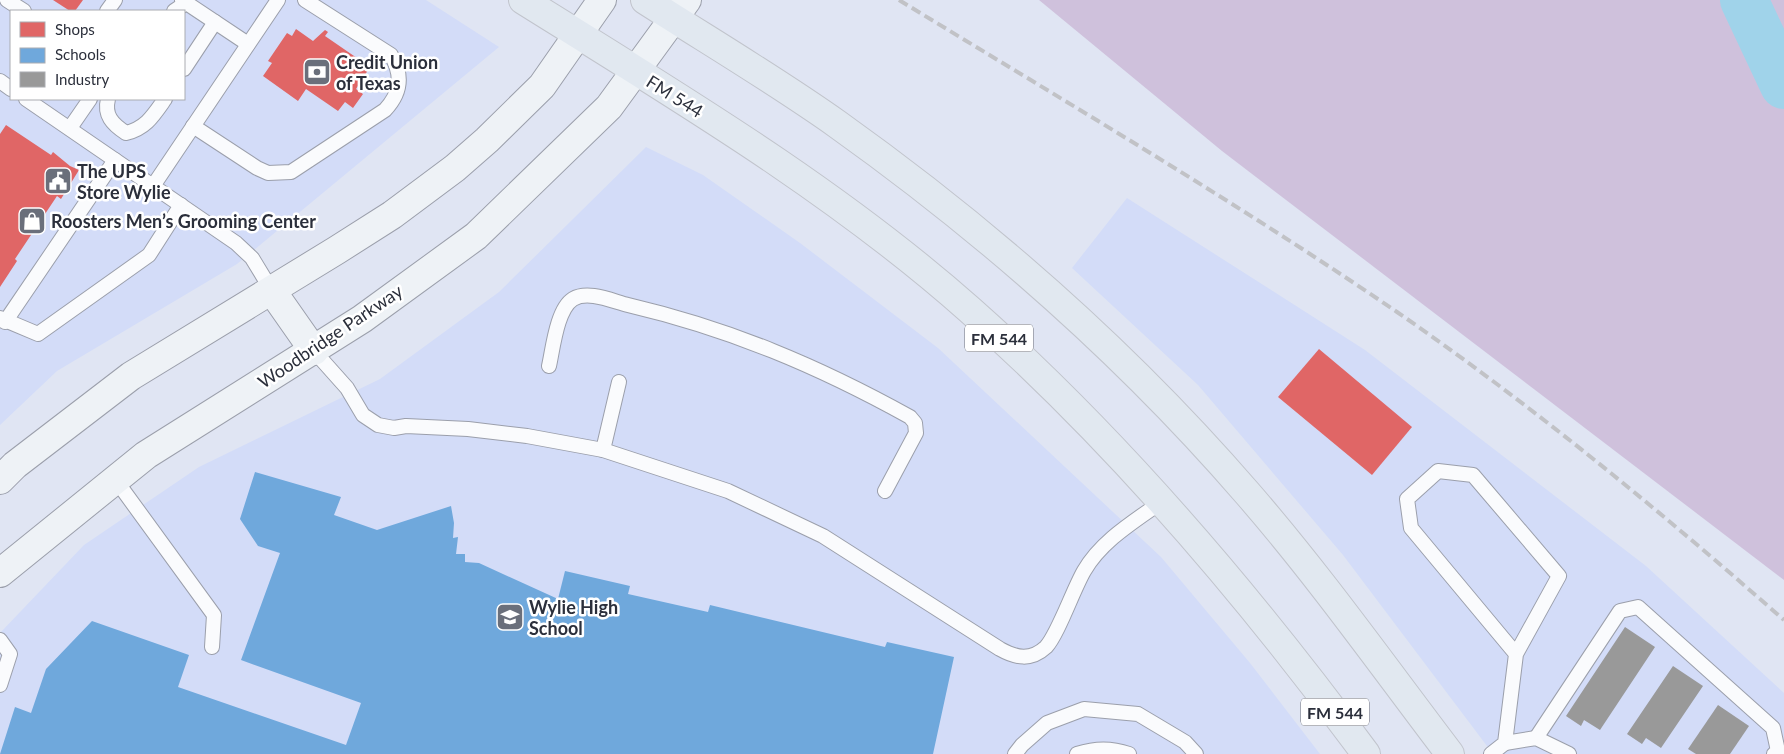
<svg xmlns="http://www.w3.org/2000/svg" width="1784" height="754" viewBox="0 0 1784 754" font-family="Lato,sans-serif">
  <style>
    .built { fill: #d3dcf8; fill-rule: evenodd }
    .green { fill: #cfc1dc }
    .shops { fill: #e06666 }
    .schools { fill: #6fa8dc }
    .industry { fill: #999 }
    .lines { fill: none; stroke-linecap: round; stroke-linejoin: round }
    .river { stroke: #a0d3ea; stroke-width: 48 }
    .lane-casing { stroke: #9b9fab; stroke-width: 16 }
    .secondary-casing { stroke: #9b9fab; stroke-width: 30 }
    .primary-casing { stroke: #c1c4cc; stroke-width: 30 }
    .lane { stroke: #fafbfd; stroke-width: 14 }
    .secondary { stroke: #eef2f6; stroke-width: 28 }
    .primary { stroke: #e1e8f0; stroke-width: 28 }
    .rail { stroke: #c1c2c6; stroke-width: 4; stroke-dasharray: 10 5; stroke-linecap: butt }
    .labels { text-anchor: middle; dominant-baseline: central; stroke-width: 5; stroke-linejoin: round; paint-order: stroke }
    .shield { fill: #fff; stroke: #6b6d76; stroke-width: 1 }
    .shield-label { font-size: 16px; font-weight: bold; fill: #2b2f3b }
    .poi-label { font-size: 18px; font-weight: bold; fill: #2b2f3b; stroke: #fff; text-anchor: start }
    .street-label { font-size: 18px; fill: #2b2f3b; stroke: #fff }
  </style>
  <rect width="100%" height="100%" fill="#e0e5f3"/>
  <g class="built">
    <path d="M0,0H426L499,47L237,264L57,371L0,425ZM11,11H184V99H11Z"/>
    <polygon points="646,147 703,175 800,243 938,348 1161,557 1250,663 1320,754 0,754 0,633 84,545 199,467 380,379 499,292"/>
    <polygon points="1127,198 1365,350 1646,566 1784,693 1784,754 1493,754 1343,555 1198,385 1072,268"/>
  </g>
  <polygon class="green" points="1039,0 1784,0 1784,580 1222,151"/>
  <g class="shops">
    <polygon points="53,0 83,0 75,11 70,11"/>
    <polygon points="296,29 313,41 325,30 328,32 325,36 370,67 356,89 363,94 353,108 345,102 338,111 306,89 298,101 263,76 272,63 268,61 287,33 292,36"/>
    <polygon points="6,125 51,155 53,152 70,166 79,170 61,199 57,196 15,259 17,261 0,287 0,134"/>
    <polygon points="1319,349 1412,427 1372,475 1278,397"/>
  </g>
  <polygon class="schools" points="255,472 341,497 334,515 377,530 451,506 454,523 453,538 458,537 456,554 465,554 465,562 479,563 558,599 565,571 630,586 628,594 708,612 710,605 885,647 887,642 954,657 933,754 0,754 15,707 31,713 46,669 92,621 189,655 178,687 346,745 361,703 241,660 280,553 258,546 240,519"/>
  <g class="industry">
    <polygon points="1625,627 1655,647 1600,730 1584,720 1581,726 1566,716"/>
    <polygon points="1673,666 1703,686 1661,748 1646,738 1642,744 1627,734"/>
    <polygon points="1718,705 1749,726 1730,754 1696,754 1688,749"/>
  </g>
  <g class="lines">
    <polyline class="river" points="1744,0 1784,85"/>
    <g class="lane-casing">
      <g id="lane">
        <polyline points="7,0 24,11"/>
        <polyline points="182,0 248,44"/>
        <polyline points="107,11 115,0"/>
        <polyline points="174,11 186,3"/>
        <polyline points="184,69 215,22"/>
        <polyline points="0,81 11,89"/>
        <polyline points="26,99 236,243 252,258 272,291"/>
        <path d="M108,99C104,115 112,124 126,133C146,128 153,116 165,99"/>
        <path d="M193,126L257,168L268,173L291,172L385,110C401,93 403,75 391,55L305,0"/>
        <polyline points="70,128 90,99"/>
        <polyline points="153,186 278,0"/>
        <polyline points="0,318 38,334 149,255 181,205"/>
        <polyline points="5,322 115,160"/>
        <path d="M314,351L347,388L363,415L378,425L394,428L406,426L468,429L527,436L603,450L728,491L823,536L1000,649C1016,658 1031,661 1046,647C1058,634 1073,590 1084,571C1102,540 1135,521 1164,500"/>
        <path d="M549,366C553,348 557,309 573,299C588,290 612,301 628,305C730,329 818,366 910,417L915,423L916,433L885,491"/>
        <polyline points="603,450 619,382"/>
        <polyline points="115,479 214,615 212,647"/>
        <polyline points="0,640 10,654 0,685"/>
        <polyline points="1536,738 1620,611 1638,607 1773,728 1778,751 1774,754"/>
        <polyline points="1505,743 1536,738 1569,754"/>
        <polyline points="1015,754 1022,745 1047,723 1084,709 1138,714 1185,742 1196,754"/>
        <path d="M1077,754C1096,748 1111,748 1129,754"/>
        <polyline points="1491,754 1505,743 1516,654 1559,576 1473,475 1438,471 1407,499 1411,528 1516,654"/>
      </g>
    </g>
    <g class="secondary-casing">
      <g id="secondary">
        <polyline points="272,291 314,351"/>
        <polyline points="0,480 15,465 131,376 337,250 392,215 455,168 487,140 542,86 602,0"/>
        <polyline points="0,573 146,455 362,319 476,236 609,107 687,0"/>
      </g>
    </g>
    <g class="primary-casing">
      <g id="primary">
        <path d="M523,0C675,95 835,190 970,310C1119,442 1248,594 1366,754"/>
        <path d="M645,0C709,41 775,80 837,124C987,231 1127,354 1248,494C1320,577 1383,666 1450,754"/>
      </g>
    </g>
    <use href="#lane" class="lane"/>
    <use href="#secondary" class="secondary"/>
    <use href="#primary" class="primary"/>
    <path class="rail" d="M899,0C1066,102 1236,202 1397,312C1533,406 1660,511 1784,620"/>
  </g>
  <defs>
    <g id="bank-square" transform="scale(1.4375)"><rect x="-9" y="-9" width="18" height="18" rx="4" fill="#6a6f7b" stroke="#fff"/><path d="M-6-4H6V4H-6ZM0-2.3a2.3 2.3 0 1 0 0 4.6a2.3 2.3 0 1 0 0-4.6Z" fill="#fff"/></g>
    <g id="civic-square" transform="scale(1.4375)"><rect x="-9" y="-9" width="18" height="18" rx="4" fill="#6a6f7b" stroke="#fff"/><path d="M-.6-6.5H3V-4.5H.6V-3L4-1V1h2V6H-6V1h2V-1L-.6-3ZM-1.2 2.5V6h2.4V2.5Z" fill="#fff"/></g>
    <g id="shop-square" transform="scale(1.4375)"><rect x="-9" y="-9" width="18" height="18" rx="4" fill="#6a6f7b" stroke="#fff"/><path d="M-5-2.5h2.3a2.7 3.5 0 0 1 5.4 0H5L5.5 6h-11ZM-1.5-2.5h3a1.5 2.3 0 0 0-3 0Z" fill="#fff"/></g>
    <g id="school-square" transform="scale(1.4375)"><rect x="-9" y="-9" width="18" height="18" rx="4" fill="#6a6f7b" stroke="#fff"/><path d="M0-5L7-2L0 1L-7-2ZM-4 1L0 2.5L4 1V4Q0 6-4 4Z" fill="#fff"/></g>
  </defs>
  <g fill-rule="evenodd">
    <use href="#bank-square" x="317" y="72"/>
    <use href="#civic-square" x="58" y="181"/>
    <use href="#shop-square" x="32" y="221"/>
    <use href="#school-square" x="510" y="617"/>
  </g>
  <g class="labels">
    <g class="shield">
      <rect x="965" y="324.5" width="68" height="27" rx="4"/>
      <rect x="1301" y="698.5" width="68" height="27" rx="4"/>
    </g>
    <g class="shield-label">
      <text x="999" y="338">FM 544</text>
      <text x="1335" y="712">FM 544</text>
    </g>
    <g class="poi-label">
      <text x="336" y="62">Credit Union<tspan x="336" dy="21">of Texas</tspan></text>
      <text x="77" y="171">The UPS<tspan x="77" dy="21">Store Wylie</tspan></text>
      <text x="51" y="221">Roosters Men’s Grooming Center</text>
      <text x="529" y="607">Wylie High<tspan x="529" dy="21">School</tspan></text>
    </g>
    <g class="street-label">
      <text transform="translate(675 96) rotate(32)">FM 544</text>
      <text transform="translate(330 336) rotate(-34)">Woodbridge Parkway</text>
    </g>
  </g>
  <rect x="10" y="10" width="175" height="90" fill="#ffffff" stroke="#aaacb1"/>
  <rect x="20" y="22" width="25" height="15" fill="#e06666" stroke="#aaacb1"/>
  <text x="55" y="35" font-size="15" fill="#2b2f3b">Shops</text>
  <rect x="20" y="48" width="25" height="15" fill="#6fa8dc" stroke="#aaacb1"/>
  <text x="55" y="60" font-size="15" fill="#2b2f3b">Schools</text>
  <rect x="20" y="72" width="25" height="15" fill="#999999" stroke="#aaacb1"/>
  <text x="55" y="85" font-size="15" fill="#2b2f3b">Industry</text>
</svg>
